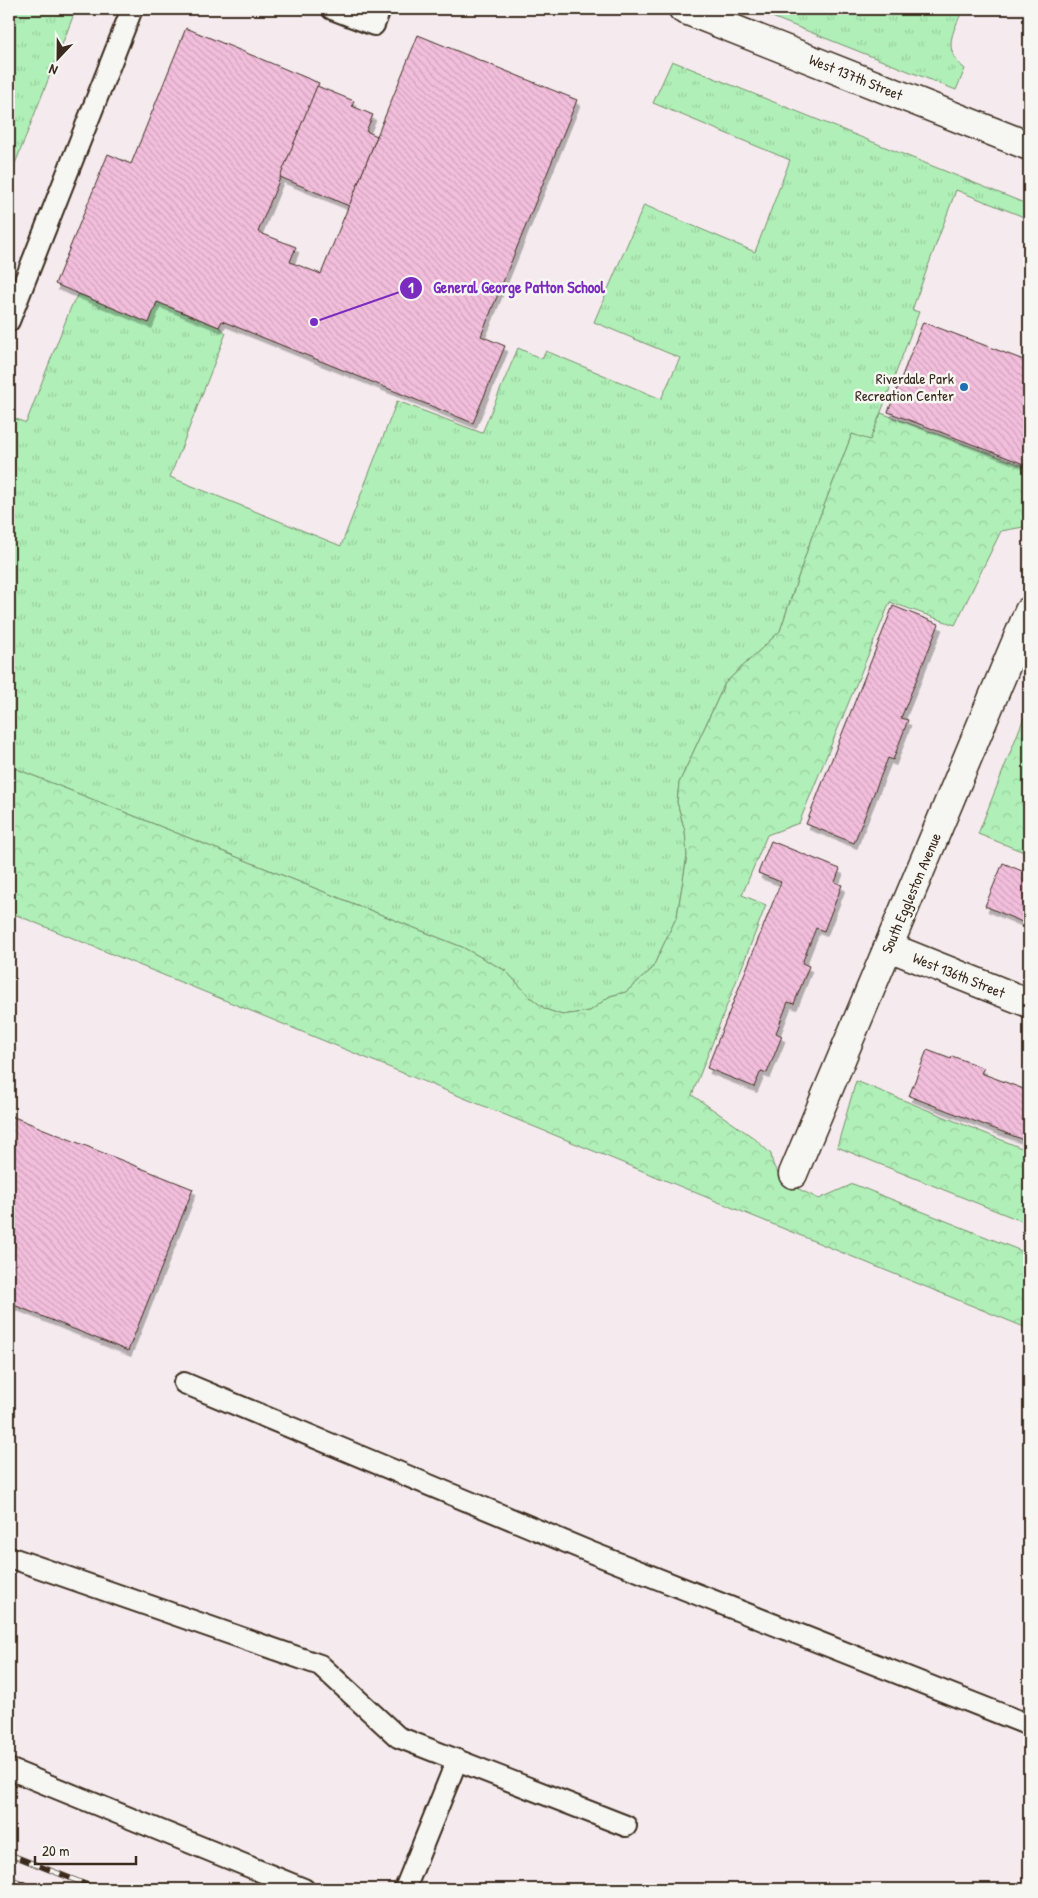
<svg xmlns="http://www.w3.org/2000/svg" width="1038" height="1898" viewBox="0 0 1038 1898" font-family="'Patrick Hand',sans-serif">
  <style>
    .grass { fill: url(#grass-tufts); stroke: #768d6b }
    .forest { fill: url(#forest-crowns); stroke: #768d6b }
    .building { fill: url(#building-back-hatch); stroke: #3b2a1e; filter: url(#shadow) }
    .lines { fill: none; stroke-linecap: round; stroke-linejoin: round }
    .lane-casing { stroke: #3b2a1e; stroke-width: 24 }
    .street-casing { stroke: #3b2a1e; stroke-width: 31 }
    .lane { stroke: #f6f6f2; stroke-width: 20 }
    .street { stroke: #f6f6f2; stroke-width: 28 }
    .rail-casing { stroke: #3b2a1e; stroke-width: 5.5 }
    .rail { stroke: #f6f6f2; stroke-width: 4; stroke-dasharray: 11; stroke-linecap: butt }
    .poi-dot { fill: #1f6fb2; stroke: #f6f6f2; stroke-width: 2 }
    .labels { text-anchor: middle; dominant-baseline: central; stroke-width: 5; stroke-linejoin: round; paint-order: stroke }
    .street-label { font-size: 15px; fill: #3b2a1e; stroke: #f6f6f2 }
    .poi-label { font-size: 15px; fill: #3b2a1e; stroke: #f6f6f2; text-anchor: end }
    .leader { fill: none; stroke: #7b2cbf; stroke-width: 2 }
    .callout-dot { fill: #7b2cbf; stroke: #f6f6f2; stroke-width: 2 }
    .mark-label { font-size: 15px; text-anchor: middle; font-weight: bold; fill: #fff }
    .callout-label { font-size: 16px; text-anchor: middle; font-weight: bold; fill: #7b2cbf; stroke: #f6f6f2; stroke-width: 5; stroke-linejoin: round; paint-order: stroke }
  </style>
  <defs>
    <pattern id="grass-tufts" width="24" height="20" patternUnits="userSpaceOnUse" patternTransform="scale(1.25)"><rect width="24" height="20" fill="#b0f0b8"/><path d="M3 7l-1-3M5 7V3M7 7l1-3M15 17l-1-3M17 17v-4M19 17l1-3" fill="none" stroke="#98ce9e"/></pattern>
    <pattern id="forest-crowns" width="20" height="18" patternUnits="userSpaceOnUse" patternTransform="scale(1.25)"><rect width="20" height="18" fill="#b0f0b8"/><path d="M2 6a3 3 0 1 1 6 0M12 15a3 3 0 1 1 6 0" fill="none" stroke="#98ce9e"/></pattern>
    <pattern id="building-back-hatch" width="6" height="6" patternUnits="userSpaceOnUse" patternTransform="scale(1.25)"><rect width="6" height="6" fill="#f2bedc"/><path d="M-1 5l2 2M0 0l6 6M5-1l2 2" fill="none" stroke="#d0a3bc"/></pattern>
    <filter id="shadow"><feDropShadow dx="3" dy="5.5" stdDeviation="0" flood-color="#0004"/></filter>
  </defs>
  <rect width="100%" height="100%" fill="#f5ebee"/>
  <filter id="ink" filterUnits="userSpaceOnUse"><feTurbulence type="fractalNoise" baseFrequency=".02" numOctaves="2"/><feDisplacementMap in="SourceGraphic" scale="10" xChannelSelector="R" yChannelSelector="G"/><feConvolveMatrix kernelMatrix="1 2 1 2 8 2 1 2 1" color-interpolation-filters="sRGB"/></filter>
  <g filter="url(#ink)">
    <g class="grass">
      <polygon points="9,9 76,9 9,179"/>
      <path d="M752,9H963C953,33 941,49 965,69L956,90Z"/>
      <polygon points="672,61 1029,205 1029,219 956,190 912,310 919,312 870,441 852,434 811,539 780,631 725,683 679,783 677,802 685,831 687,856 677,916 652,969 626,992 610,996 590,1011 562,1015 545,1009 530,997 506,971 462,947 9,766 9,416 26,423 71,307 78,294 149,322 157,302 219,327 226,333 170,477 341,546 397,401 482,433 518,348 542,359 546,351 661,399 680,358 594,322 644,205 755,252 790,160 653,103"/>
    </g>
    <g class="forest">
      <path d="M881,413L1029,468V526L1001,531L955,625L890,602L799,823L767,835L742,895L766,905L692,1095L754,1138L771,1154C773,1181 798,1188 819,1199L853,1184L1029,1254V1329L9,912V766L462,947L506,971L530,997L545,1009L562,1015L590,1011L610,996L626,992L652,969L677,916L687,856L685,831L677,802L679,783L725,683L780,631L811,539L852,434L870,440Z"/>
      <polygon points="1027,710 1029,711 1029,854 978,834"/>
      <polygon points="856,1081 1029,1151 1029,1224 837,1147"/>
    </g>
    <g class="building">
      <polygon points="186,28 319,83 258,232 296,247 290,262 321,274 418,35 577,100 481,336 505,346 473,423 222,321 219,327 157,302 149,323 55,284 108,154 131,164"/>
      <polygon points="317,86 354,101 352,106 373,115 366,131 377,136 349,206 280,177"/>
      <polygon points="923,322 1029,362 1029,466 888,412"/>
      <polygon points="893,606 939,624 901,718 908,720 893,760 888,758 854,843 806,824"/>
      <polygon points="771,841 840,869 835,882 842,885 824,931 816,928 802,963 809,966 794,1004 788,1002 776,1033 782,1036 767,1073 761,1071 754,1087 707,1068 781,882 758,873"/>
      <polygon points="1003,863 1029,874 1029,925 985,906"/>
      <polygon points="927,1050 951,1059 952,1056 984,1068 981,1073 1029,1091 1029,1142 909,1096"/>
      <polygon points="9,1115 193,1189 128,1351 9,1303"/>
    </g>
    <g class="lines">
      <g class="lane-casing">
        <g id="lane">
          <polyline points="332,9 374,25 380,9"/>
          <polyline points="9,321 132,9"/>
          <polyline points="184,1383 590,1552 1029,1725"/>
          <polyline points="9,1557 320,1665 398,1737 626,1826"/>
          <polyline points="9,1769 304,1889"/>
          <polyline points="405,1889 457,1760"/>
        </g>
      </g>
      <g class="street-casing">
        <g id="street">
          <polyline points="683,9 1029,146"/>
          <polyline points="889,947 1029,1003"/>
          <polyline points="793,1174 1029,611"/>
        </g>
      </g>
      <use href="#lane" class="lane"/>
      <use href="#street" class="street"/>
      <g class="rail-casing">
        <g id="rail">
          <polyline points="9,1854 98,1889"/>
          <polyline points="9,1878 36,1889"/>
        </g>
      </g>
      <use href="#rail" class="rail"/>
    </g>
  </g>
  <circle class="poi-dot" cx="964" cy="387" r="5"/>
  <g class="labels">
    <g class="street-label">
      <text transform="translate(856 77) rotate(22)">West 137th Street</text>
      <text transform="translate(911 893) rotate(-67)">South Eggleston Avenue</text>
      <text transform="translate(959 975) rotate(22)">West 136th Street</text>
    </g>
    <g class="poi-label">
      <text x="954" y="378">Riverdale Park<tspan x="954" dy="17">Recreation Center</tspan></text>
    </g>
  </g>
  <path class="leader" d="M314 322L411 288"/>
  <g class="callout-dot">
    <circle cx="314" cy="322" r="5"/>
    <circle cx="411" cy="288" r="12"/>
  </g>
  <g class="mark-label">
    <text x="411" y="293">1</text>
  </g>
  <g class="callout-label">
    <text x="519" y="293">General George Patton School</text>
  </g>
  <rect width="1038" height="1898" fill="none" stroke="#f6f6f2" stroke-width="30"/>
  <rect x="15" y="15" width="1008" height="1868" fill="none" stroke="#3b2a1e" stroke-width="2" filter="url(#ink)"/>
  <g transform="translate(58 58) rotate(202)" stroke="#f6f6f2" stroke-width="4" paint-order="stroke">
  <path d="M0-4L9 19L0 12L-9 19Z" fill="#3b2a1e"/>
  <text y="-8" font-size="14" font-weight="bold" text-anchor="middle" fill="#3b2a1e">N</text>
  </g>
  <path d="M35 1856v8h101v-8" fill="none" stroke="#3b2a1e" stroke-width="2.5"/>
  <text x="42" y="1856" font-size="15" fill="#3b2a1e" stroke="#f6f6f2" stroke-width="4" paint-order="stroke">20 m</text>
</svg>
